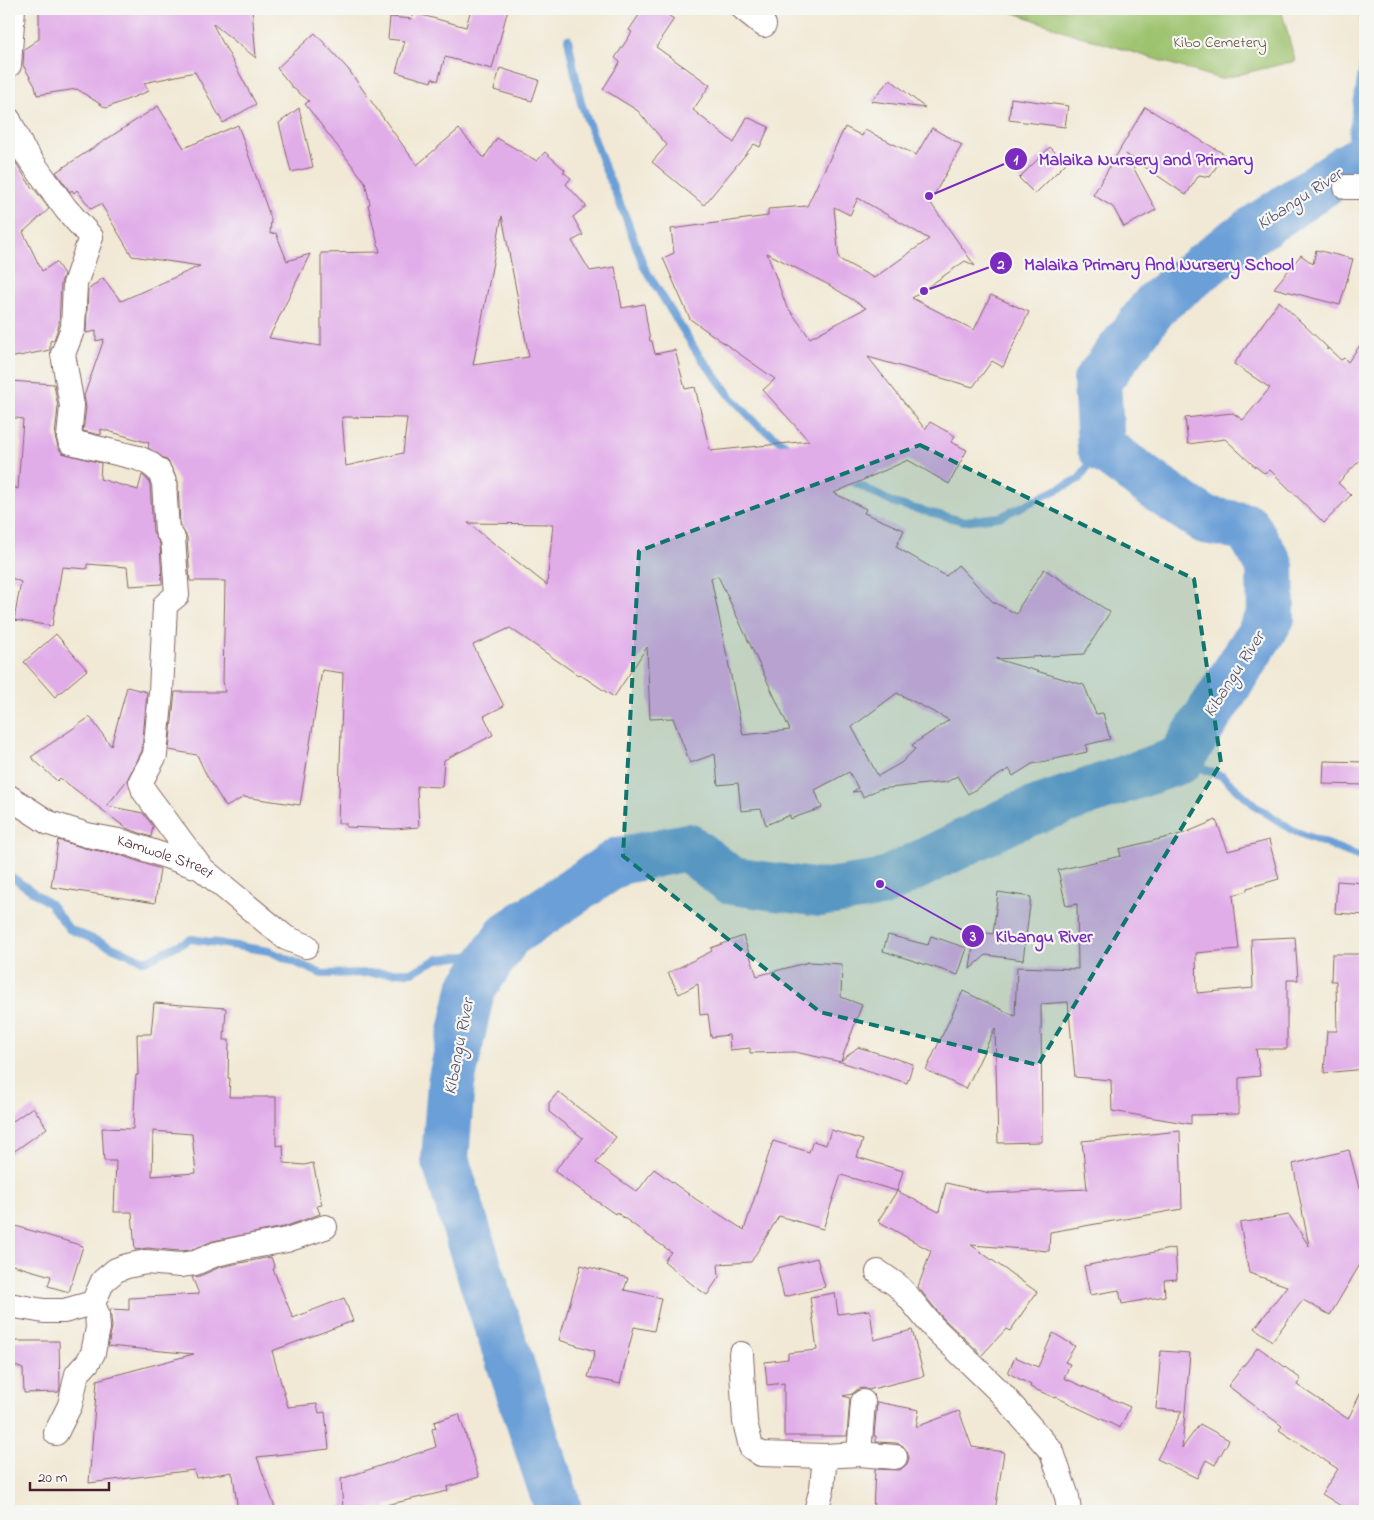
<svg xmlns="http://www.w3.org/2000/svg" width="1374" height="1520" viewBox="0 0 1374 1520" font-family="'Indie Flower',sans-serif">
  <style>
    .green { fill: #9dc36e; stroke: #74714c }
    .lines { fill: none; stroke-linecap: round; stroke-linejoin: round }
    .stream { stroke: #6a9fd7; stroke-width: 8 }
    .river { stroke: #6a9fd7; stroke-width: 48 }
    .building { fill: #e1ade9; fill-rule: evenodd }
    .street-casing { stroke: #846666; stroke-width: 26 }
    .street { stroke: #fff; stroke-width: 24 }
    .marked { fill: #0f766e; fill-opacity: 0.2; stroke: #0f766e; stroke-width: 4; stroke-dasharray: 10 6; stroke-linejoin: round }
    .labels { text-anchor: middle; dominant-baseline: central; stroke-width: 4.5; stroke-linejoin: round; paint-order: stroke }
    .park-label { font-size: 16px; fill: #63503f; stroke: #f6f6f2 }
    .street-label { font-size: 16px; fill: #4a1f2b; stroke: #f6f6f2 }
    .water-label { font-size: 18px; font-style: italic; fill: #575270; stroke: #f6f6f2 }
    .leader { fill: none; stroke: #7b2cbf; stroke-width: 2 }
    .callout-dot { fill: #7b2cbf; stroke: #f6f6f2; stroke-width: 2 }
    .mark-label { font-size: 15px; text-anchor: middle; font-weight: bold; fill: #fff }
    .callout-label { font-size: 18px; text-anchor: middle; font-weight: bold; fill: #7b2cbf; stroke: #f6f6f2; stroke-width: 4.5; stroke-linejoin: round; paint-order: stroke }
  </style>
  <rect width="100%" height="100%" fill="#f6f6f2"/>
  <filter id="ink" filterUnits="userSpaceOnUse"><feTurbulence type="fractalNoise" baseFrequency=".02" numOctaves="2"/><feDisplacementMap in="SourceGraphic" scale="10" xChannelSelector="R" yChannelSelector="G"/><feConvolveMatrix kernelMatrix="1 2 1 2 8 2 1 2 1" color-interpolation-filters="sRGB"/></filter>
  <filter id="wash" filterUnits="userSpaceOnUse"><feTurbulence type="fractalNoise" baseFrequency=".0096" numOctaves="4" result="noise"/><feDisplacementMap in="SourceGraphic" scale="20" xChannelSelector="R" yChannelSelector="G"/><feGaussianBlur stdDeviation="1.12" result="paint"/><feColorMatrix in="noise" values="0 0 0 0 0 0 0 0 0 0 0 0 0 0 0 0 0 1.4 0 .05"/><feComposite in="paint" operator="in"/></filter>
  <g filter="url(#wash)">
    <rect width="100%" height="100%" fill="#f1e9d5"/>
    <polygon class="green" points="1004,9 1281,9 1295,61 1220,79 1070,33"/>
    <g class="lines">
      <g class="stream">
        <polyline points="1363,9 1365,27"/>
        <polyline points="568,39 581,103 606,171 626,218 644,267 696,351 732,398 759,426 792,449"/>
        <polyline points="1347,167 1365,55"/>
        <polyline points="846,478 893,503 963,521 1000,517 1079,479 1101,447"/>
        <polyline points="1180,760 1222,776 1257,807 1294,831 1365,859"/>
        <polyline points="9,875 50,904 69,929 145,961 191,939 269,951 322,974 412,972 438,959 495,953"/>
      </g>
      <polyline class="river" points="558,1511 556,1501 475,1257 445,1159 451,1083 471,990 508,935 619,861 687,847 732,881 820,893 880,884 1016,817 1180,760 1271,617 1270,566 1247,527 1205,520 1158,489 1101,447 1097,381 1157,303 1227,248 1347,167 1365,157"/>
    </g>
    <g id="blocks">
      <g class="building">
        <polygon points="39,9 252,9 256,58 212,23 256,104 223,123 195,72 144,83 149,91 106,108 77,89 37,95 35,86 23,65 24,49 39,39"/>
        <polygon points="471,9 508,9 492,69 445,57 438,81 432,78 431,82 396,72 405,41 388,39 390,17 412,19 414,13 466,27"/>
        <polygon points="643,9 658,9 674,19 661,38 662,39 656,47 710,85 693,110 734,143 747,117 769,127 760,147 754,144 704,205 652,162 667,145 638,111 603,89 620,62 615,58 632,32 629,30"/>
        <path d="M315,33L348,69L417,165L459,129L484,158L497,138L537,161L545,152L565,170L563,172L571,178L566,184L586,206L573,217L583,235L572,241L590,271L615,267L622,308L644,304L650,341H652L655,354L675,350L685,389L695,387L710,451L809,441L763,390L775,379L690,319L663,258L674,253L671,229L768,216V209L807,206L845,127L862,136L865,130L916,155L932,128L962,145L930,202L975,266L965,261L912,298L974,330L991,295L1029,312L1003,367L992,361L973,387L868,357L925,429L930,422L955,436L951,442L967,450L949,484L908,460L834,493L866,509L864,513L904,530L896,547L946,576L958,565L993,602L1017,614L1020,606L1044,569L1110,612L1084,654L996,659L1084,685L1096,714L1103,713L1110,739L1086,745L1087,752L1032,764L1013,776L1009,769L968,794L957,776L947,782L879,789L863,797L860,791L852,792L858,788L849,772L815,790L822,808L790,819V815L766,825L761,809L741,811L738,783L718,785L715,754L690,763L673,718L650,719L647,647L614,697L579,674L578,675L510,628L473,645L504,706L484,716L493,735L444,760L442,787L417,786L419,827L394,829L346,827V823H338L343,673L322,670L300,805L244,797L226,807L207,776L197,755L169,750L175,692H225L223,681L225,581H190L187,537L180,526L178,481L168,461L148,448L149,443L101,429V435L83,431L86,407L84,396L104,339L96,341V331L86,333L88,290L103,278L121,301L200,266L132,256L101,204L91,209L77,190L74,193L72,190L70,192L56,172L158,106L184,148L238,125L271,219L270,234L276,233L287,261L310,254L269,338L321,346V253L380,252L368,205L370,204L365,182L305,104L309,101L293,88L277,68ZM858,198L929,239L874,278L839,259L834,207L850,215ZM502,216L529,357L473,365ZM767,253L829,285L866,308L810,338L786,305ZM342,417L407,418L403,453L346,466ZM468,523L553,524L547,585ZM718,576L790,730L743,735L711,578ZM897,693L949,720L912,745L915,749L901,763L878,776L852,727Z"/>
        <polygon points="500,68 539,80 532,101 494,90"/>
        <polygon points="890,79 925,108 871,101"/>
        <polygon points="1011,98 1068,106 1065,127 1009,120"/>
        <polygon points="1145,107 1224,154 1210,177 1199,175 1186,195 1126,154 1156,210 1124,227 1113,207 1093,195"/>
        <polygon points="299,108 313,167 291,172 279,123"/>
        <polygon points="1050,147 1066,163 1035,194 1019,178"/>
        <polygon points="9,152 32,188 33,187 49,209 23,232 42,271 56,262 64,274 61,283 59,325 54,340 50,341 50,350 9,358"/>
        <polygon points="1316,250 1353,259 1340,305 1274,288 1301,255 1313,264"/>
        <polygon points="1279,301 1327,347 1327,350 1328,348 1341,360 1344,358 1348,362 1365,338 1365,455 1338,483 1351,495 1324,523 1270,470 1264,473 1252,464 1225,439 1188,444 1185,418 1233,413 1243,420 1270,388 1234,364"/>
        <polygon points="9,381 54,384 58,407 55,436 58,447 62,453 101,463 100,479 138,490 142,475 148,480 150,485 153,532 160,544 162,584 129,586 127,567 87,564 87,569 62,567 52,626 14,620 21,582 9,577 9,485 18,489 23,419 9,417"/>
        <polygon points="56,634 87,670 55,697 24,662"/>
        <polygon points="127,687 147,692 142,751 127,780 107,806 143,813 153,826 151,837 126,828 60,778 57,781 31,757 90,717 111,746"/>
        <polygon points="1324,761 1365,762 1365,785 1323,784"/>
        <polygon points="1216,820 1228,851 1269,840 1279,879 1247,888 1247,891 1233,895 1239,949 1196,953 1197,993 1253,988 1251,939 1295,937 1298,980 1287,980 1287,1049 1256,1049 1260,1076 1239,1078 1239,1114 1191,1115 1191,1124 1112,1111 1111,1080 1075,1077 1068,1002 1041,1004 1042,1142 998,1143 995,1028 966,1089 926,1070 963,991 1015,1016 1017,967 1078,969 1077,904 1066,906 1058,870 1121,856 1119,849 1185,833"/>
        <polygon points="58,840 84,848 120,855 160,869 155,903 51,887"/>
        <polygon points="1337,881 1365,883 1365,915 1335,913"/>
        <polygon points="998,892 1031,897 1023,960 986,955 970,969 975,931 993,934"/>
        <polygon points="888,935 928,945 931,936 967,948 958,975 883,951"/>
        <polygon points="743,936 757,976 809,962 842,964 841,997 862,1005 841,1061 858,1047 913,1064 907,1083 841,1062 795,1052 750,1053 750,1048 730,1050 729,1035 711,1037 708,1014 700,1015 698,984 679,994 668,973 712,951 711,948"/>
        <polygon points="1332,954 1365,954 1365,1069 1324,1073 1327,1031 1337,1031 1336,981 1331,981"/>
        <path d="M154,1003L226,1008L224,1040H229L228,1078H230L229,1097H276V1146L283,1145L284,1163L304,1165L313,1163L322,1205L317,1206L320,1214L284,1227L213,1241L191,1250L180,1251L147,1248L135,1250L132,1212H114L116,1161H104L102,1128L133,1129L136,1075H138L137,1034H151ZM153,1131L192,1134L196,1173L152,1176Z"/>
        <polygon points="558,1092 616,1137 596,1163 637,1192 654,1169 697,1200 744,1230 773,1141 809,1152 813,1141 826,1145 831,1130 863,1140 857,1157 903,1171 897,1191 841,1175 823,1229 779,1216 751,1262 718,1264 719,1277 707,1295 693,1285 664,1261 671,1252 616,1212 615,1214 554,1171 583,1138 549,1112 549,1103"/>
        <polygon points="33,1107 47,1128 9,1155 9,1124"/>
        <polygon points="1180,1131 1182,1209 1050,1232 1049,1251 971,1245 1037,1292 1010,1331 1006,1329 982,1355 942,1317 918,1287 931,1251 878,1221 897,1191 939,1212 946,1183 989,1193 1087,1189 1082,1141"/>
        <polygon points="1349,1150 1359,1188 1365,1187 1365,1256 1330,1315 1303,1300 1272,1341 1255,1328 1287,1286 1249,1273 1240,1223 1289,1215 1309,1246 1293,1164"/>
        <polygon points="9,1224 83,1246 69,1292 48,1286 51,1276 9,1264"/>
        <polygon points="1175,1248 1177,1279 1164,1280 1165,1296 1122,1304 1119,1290 1090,1295 1084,1266"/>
        <polygon points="271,1257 275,1268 273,1269 293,1318 344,1298 353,1321 272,1351 288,1407 317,1404 319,1413 325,1412 329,1449 257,1457 276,1511 238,1511 233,1475 232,1475 232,1472 196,1478 194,1470 89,1483 97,1380 194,1354 108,1346 112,1327 110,1309 129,1310 129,1298 199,1294 192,1277 200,1276 220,1267"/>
        <polygon points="817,1258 825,1287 784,1297 777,1268"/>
        <polygon points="581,1265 628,1278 624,1290 661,1298 654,1331 634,1327 620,1384 588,1377 595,1351 559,1340"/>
        <polygon points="835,1293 838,1314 870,1310 874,1340 912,1330 924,1376 868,1390 864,1388 858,1389 852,1394 843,1396 850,1398 847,1436 784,1436 784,1383 767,1385 765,1362 788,1359 788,1353 817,1350 810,1297"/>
        <polygon points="1053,1333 1075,1346 1065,1362 1070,1364 1064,1378 1130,1407 1120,1428 1056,1397 1055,1398 1030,1387 1031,1385 1008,1373 1015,1357 1038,1367"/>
        <polygon points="9,1341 59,1341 60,1386 59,1392 24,1393 23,1369 9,1363"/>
        <polygon points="1258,1347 1301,1379 1297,1385 1348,1419 1365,1384 1365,1511 1349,1511 1322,1494 1338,1469 1279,1430 1282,1426 1228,1386"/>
        <polygon points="1161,1351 1190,1353 1182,1448 1200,1424 1229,1440 1215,1465 1206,1460 1197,1478 1157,1459 1182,1411 1156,1409"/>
        <polygon points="877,1402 919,1410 916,1427 959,1411 972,1447 1004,1452 995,1511 873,1511 875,1469 900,1470 907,1464 909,1458 907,1451 902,1445 896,1443 876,1442 876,1436 874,1436"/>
        <polygon points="459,1414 479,1477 447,1487 448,1491 386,1505 386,1511 343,1511 341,1479 436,1447 432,1429 436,1428 434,1422"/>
      </g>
    </g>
  </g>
  <g filter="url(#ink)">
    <use href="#blocks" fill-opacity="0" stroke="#846666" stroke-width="1"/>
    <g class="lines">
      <g class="street-casing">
        <g id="street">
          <polyline points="744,9 764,25"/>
          <polyline points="9,65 13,9"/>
          <polyline points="9,120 22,148 66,209 91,237 75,284 73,328 63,354 72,406 69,437 71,442 138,458 149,463 159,471 164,482 167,531 173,538 177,595 165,605 161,692 155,755 141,781 144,791 201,868"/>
          <polyline points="1346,187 1365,187"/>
          <path id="s1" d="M9,797L49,823L87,835L124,842L201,868L286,938L306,946"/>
          <polyline points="878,1272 897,1285 910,1299 932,1326 1001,1393 1052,1452 1067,1497 1069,1511"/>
          <polyline points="9,1305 44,1311 64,1311 93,1303"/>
          <polyline points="741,1354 745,1422 751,1447 761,1454 825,1456 859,1454 895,1457"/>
          <polyline points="56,1433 70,1405 77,1374 88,1362 93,1353 98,1328 97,1314 93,1303 103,1281 116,1270 127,1266 146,1262 180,1265 195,1263 216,1254 243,1248 287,1240 325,1227"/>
          <polyline points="859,1454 863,1402"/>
          <polyline points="816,1511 822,1488 825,1456"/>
        </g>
      </g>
      <use href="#street" class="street"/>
    </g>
  </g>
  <path class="marked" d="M920,445L1194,579L1221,763L1038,1065L820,1012L623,856L639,551Z"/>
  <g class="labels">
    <g class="park-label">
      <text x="1220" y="43">Kibo Cemetery</text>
    </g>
    <g class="street-label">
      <text stroke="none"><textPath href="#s1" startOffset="169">Kamwole Street</textPath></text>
    </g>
    <g class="water-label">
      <text transform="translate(1300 200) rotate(-33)">Kibangu River</text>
      <text transform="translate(1235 675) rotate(-57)">Kibangu River</text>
      <text transform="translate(460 1047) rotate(-79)">Kibangu River</text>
    </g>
  </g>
  <path class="leader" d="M929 196L1016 159M924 291L1001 263M880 884L973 936"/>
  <g class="callout-dot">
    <circle cx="929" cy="196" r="5"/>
    <circle cx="924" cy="291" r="5"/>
    <circle cx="880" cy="884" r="5"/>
    <circle cx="1016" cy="159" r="12"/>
    <circle cx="1001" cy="263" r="12"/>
    <circle cx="973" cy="936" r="12"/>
  </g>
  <g class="mark-label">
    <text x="1016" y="164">1</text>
    <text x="1001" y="269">2</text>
    <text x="973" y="941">3</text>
  </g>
  <g class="callout-label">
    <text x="1146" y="165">Malaika Nursery and Primary</text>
    <text x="1159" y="270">Malaika Primary And Nursery School</text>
    <text x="1044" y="942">Kibangu River</text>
  </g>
  <rect width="1374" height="1520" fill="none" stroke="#f6f6f2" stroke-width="30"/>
  <path d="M30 1482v8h79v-8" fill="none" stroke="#4a1f2b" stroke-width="2.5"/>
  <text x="38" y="1482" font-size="15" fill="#4a1f2b" stroke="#f6f6f2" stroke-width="4" paint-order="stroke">20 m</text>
</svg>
